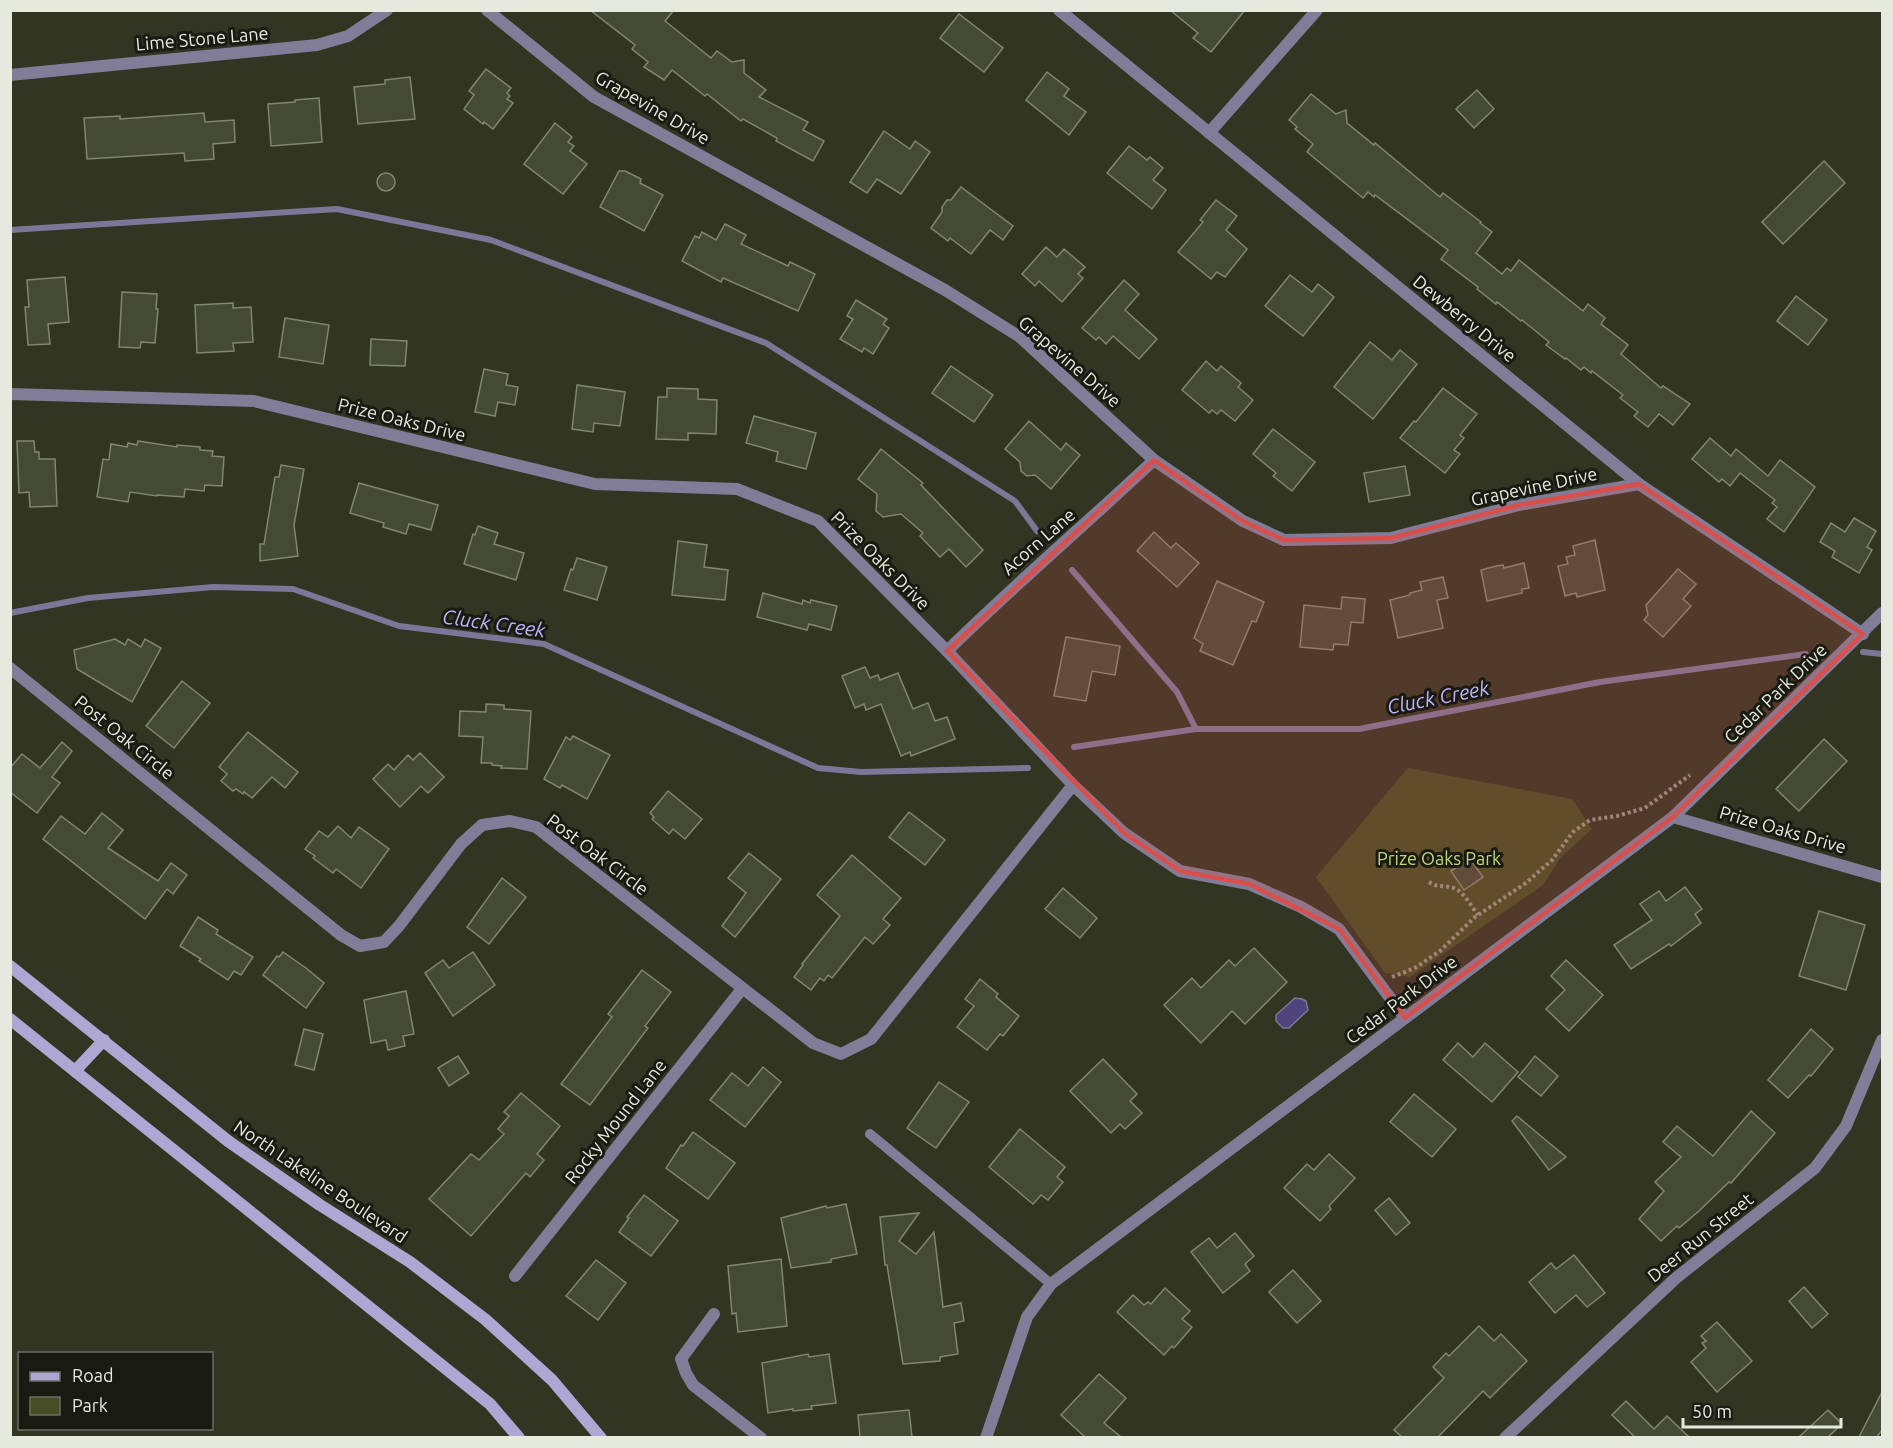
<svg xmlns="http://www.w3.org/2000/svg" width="1893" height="1448" viewBox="0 0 1893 1448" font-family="Ubuntu,sans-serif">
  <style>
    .green { fill: #454d24 }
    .water { fill: #50447c; stroke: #7d7699; stroke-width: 1.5 }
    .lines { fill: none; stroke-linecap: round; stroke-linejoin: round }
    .stream { stroke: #7d7699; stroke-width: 6 }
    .building { fill: #454a35; stroke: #818670; stroke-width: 1.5 }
    .path { stroke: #919485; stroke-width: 4; stroke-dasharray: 3 3; stroke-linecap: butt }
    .lane { stroke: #817d99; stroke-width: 10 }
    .street { stroke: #817d99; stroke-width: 12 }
    .secondary { stroke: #aea7d3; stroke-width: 12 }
    .marked { fill: #d94f4c; fill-opacity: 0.2; stroke: #d94f4c; stroke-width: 4.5; stroke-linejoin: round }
    .labels { text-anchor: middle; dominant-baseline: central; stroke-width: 6; stroke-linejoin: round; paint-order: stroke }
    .street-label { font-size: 18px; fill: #e6e9dd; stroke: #191b13 }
    .park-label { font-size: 18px; fill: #c2d677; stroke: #191b13 }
    .water-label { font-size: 20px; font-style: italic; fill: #c0b4f9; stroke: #191b13 }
  </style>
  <rect width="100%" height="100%" fill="#313522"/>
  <polygon class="green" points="1408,768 1572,799 1592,829 1560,858 1543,885 1410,977 1385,973 1316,877"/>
  <polygon class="water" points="1295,998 1302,999 1306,1001 1308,1010 1289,1028 1283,1028 1276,1021 1276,1015"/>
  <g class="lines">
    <g class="stream">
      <polyline points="10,230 337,209 491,240 766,343 1015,501 1037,531"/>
      <polyline points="1072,570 1177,692 1196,729"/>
      <polyline points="10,613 88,598 213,587 293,589 399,626 544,644 818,768 861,772 1028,768"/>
      <polyline points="1863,652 1882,654"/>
      <polyline points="1074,747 1196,729 1359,729 1600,682 1806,654"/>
    </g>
  </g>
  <g class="building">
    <polygon points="590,10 674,10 665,21 711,58 717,51 732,62 744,60 744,73 766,90 759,97 808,122 803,130 824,141 813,161 776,141 777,138 743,119 741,121 707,94 705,96 672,70 664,80 644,67 648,62 632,49 635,45"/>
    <polygon points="1170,10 1245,10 1211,52 1193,38 1198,33"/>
    <polygon points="959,14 1003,48 984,72 940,38"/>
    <polygon points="486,69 511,88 507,93 510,96 507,99 513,103 493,129 484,122 483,124 464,109 474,95 469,91"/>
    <polygon points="1047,72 1069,89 1064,96 1086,112 1069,135 1026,100"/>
    <polygon points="410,77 415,119 358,124 354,87 385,84 385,80"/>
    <polygon points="1477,90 1494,109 1474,128 1456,109"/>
    <polygon points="1311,94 1336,114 1346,110 1347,123 1374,145 1375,143 1440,197 1443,193 1481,222 1480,223 1492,232 1476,253 1502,274 1507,268 1511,271 1519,260 1583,311 1588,304 1605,318 1601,324 1628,345 1621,354 1661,388 1663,386 1690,404 1673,425 1659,414 1648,427 1634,416 1638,412 1620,398 1623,395 1592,371 1591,373 1584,367 1581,370 1566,358 1565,359 1546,345 1549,342 1522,320 1521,321 1497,302 1496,304 1477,289 1478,287 1441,259 1448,250 1375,195 1374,197 1368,192 1363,198 1307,152 1313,144 1295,129 1297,127 1289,120"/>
    <polygon points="319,98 322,142 271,146 268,104 295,102 295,100"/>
    <polygon points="204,113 205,122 234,120 235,142 213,144 214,159 185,161 184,153 87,159 84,118 120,116 120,119"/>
    <polygon points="555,123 572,137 568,142 574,146 570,151 587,164 563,194 524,164"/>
    <polygon points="884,131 910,149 915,141 930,152 901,194 877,179 867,193 850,182"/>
    <polygon points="1129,146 1147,160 1150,157 1163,168 1153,180 1166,190 1152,209 1107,173"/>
    <polygon points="1824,161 1845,183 1783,244 1762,222"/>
    <polygon points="619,171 625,171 641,179 640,183 663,195 644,231 600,207"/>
    <circle cx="386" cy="182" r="9"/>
    <polygon points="961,187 1013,226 1003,240 990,230 971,254 950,238 948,241 931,228 942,212 942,207 947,200 951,200"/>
    <polygon points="1216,200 1237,216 1226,230 1247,249 1225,277 1217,272 1211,279 1178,252 1203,222 1200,220"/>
    <polygon points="725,224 746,235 741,244 788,266 790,262 815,274 798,311 723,278 721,282 682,261 695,236 699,238 702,232 716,240"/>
    <polygon points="1046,247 1057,257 1064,249 1085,267 1078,274 1083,278 1062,302 1039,281 1035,286 1022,274"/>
    <polygon points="1290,275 1312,292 1318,284 1334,297 1303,336 1265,306"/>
    <polygon points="65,277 69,322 48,324 50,344 28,345 25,307 29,307 27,280"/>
    <polygon points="1124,280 1139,294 1125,310 1157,339 1139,359 1113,336 1106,344 1099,337 1096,340 1082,328"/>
    <polygon points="122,292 157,294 156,309 158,309 155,343 141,342 140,348 119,347"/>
    <polygon points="1796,296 1827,320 1808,345 1777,321"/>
    <polygon points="856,300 887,319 883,324 889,328 873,354 864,348 862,352 840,339 853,319 847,316"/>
    <polygon points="233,303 233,308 251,307 253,342 233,343 234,351 197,353 195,305"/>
    <polygon points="285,318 329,325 323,364 279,357"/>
    <polygon points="371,339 407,341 405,366 370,365"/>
    <polygon points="1370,342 1392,360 1400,350 1417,364 1373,419 1334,387"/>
    <polygon points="1206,361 1217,371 1221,366 1241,383 1238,387 1253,400 1235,421 1221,410 1217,414 1212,410 1209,413 1182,390"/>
    <polygon points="951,366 993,395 974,422 932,393"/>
    <polygon points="484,369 508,374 506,385 518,387 515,405 498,402 495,416 475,412"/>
    <polygon points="577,385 625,392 620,426 594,423 593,432 572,429"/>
    <polygon points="667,388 698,389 698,399 717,400 716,434 688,433 688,440 656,439 658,397 667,397"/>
    <polygon points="1443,388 1477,414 1460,435 1464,438 1454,450 1460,454 1445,473 1400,438 1414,421 1416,422"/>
    <polygon points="754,416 816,433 806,469 776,461 778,452 746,443"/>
    <polygon points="1029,421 1061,450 1066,443 1080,455 1051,489 1035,475 1027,476 1021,471 1020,462 1005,449"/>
    <polygon points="1273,429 1315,462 1292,491 1273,476 1276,473 1253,454"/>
    <polygon points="1710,438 1731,456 1736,449 1768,476 1780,460 1815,487 1784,532 1767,519 1777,507 1772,503 1775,500 1740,473 1730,486 1722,479 1719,482 1692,459"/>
    <polygon points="17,441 34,441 35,452 39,452 39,459 55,459 57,506 30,507 29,492 19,493"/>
    <polygon points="138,441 177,447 177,445 200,447 200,450 213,451 212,456 224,457 222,486 205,485 204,491 185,489 184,497 157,495 157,496 130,492 128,502 97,497 103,459 109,460 111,444 127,447 128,443 137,445"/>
    <polygon points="881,449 923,483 921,485 983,550 966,567 949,549 940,557 920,536 923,533 901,514 883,517 876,511 877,494 858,479"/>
    <polygon points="281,465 304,469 294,525 298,556 260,561 260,544 264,544 275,477 279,477"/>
    <polygon points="1405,466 1410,495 1369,502 1364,473"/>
    <polygon points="359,483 438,505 431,530 409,524 406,534 383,527 384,523 350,513"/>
    <polygon points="1854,518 1876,531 1867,547 1872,550 1859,573 1832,557 1835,551 1820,542 1831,523 1845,532"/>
    <polygon points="478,526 498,533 494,544 524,553 516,580 464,564 473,534 475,535"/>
    <polygon points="1154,532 1171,548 1176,543 1199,563 1177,587 1137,551"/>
    <polygon points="1595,540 1605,590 1577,597 1576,593 1565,596 1558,566 1568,564 1566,557 1575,555 1573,546"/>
    <polygon points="678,541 707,545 704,567 728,570 725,600 672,595"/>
    <polygon points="577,558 607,567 597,600 564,590 571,569 573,570"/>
    <polygon points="1524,563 1529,588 1522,589 1522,593 1487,601 1481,570 1496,566 1503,565 1504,568"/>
    <polygon points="1678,569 1696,584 1683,599 1691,606 1663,637 1644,620 1648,615 1646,605"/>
    <polygon points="1443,577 1448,598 1437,600 1443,628 1398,638 1390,600 1410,595 1410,593 1422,590 1420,582"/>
    <polygon points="1217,581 1264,602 1256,622 1252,621 1233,665 1200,651 1203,644 1194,638"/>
    <polygon points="763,593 802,604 803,600 810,603 811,600 837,606 831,630 809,624 807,630 757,617"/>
    <polygon points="1342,597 1365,599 1363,623 1351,622 1348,645 1334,644 1333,650 1300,647 1304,605 1341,609"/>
    <polygon points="1066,637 1120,646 1115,675 1092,671 1086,701 1054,696"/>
    <polygon points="115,639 125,645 128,639 141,647 145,639 161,648 132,702 77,669 74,650"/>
    <polygon points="865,667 870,678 878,675 880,680 898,673 913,709 928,703 935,721 947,717 955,739 911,756 910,752 901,756 881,704 866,710 864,704 855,708 842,676"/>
    <polygon points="182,681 210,703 174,748 146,726"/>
    <polygon points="486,704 504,705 504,709 531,711 527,769 501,768 502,766 492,765 492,763 481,763 483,737 459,736 460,711 486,712"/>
    <polygon points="248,732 298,772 285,788 272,777 252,798 244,792 243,794 236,789 233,791 221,781 227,774 219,767"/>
    <polygon points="573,736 610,755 587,799 562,785 560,788 544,779 566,737 570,740"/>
    <polygon points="1824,739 1847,761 1799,811 1776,789"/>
    <polygon points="62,742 72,751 52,777 60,783 37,813 10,792 10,768 22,754 40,768"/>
    <polygon points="420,753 444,777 428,793 421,786 400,807 373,779 388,764 394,770 408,755 413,760"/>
    <polygon points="668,791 702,819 685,839 673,829 669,834 652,819 654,817 650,813"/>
    <polygon points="909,812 945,840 925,865 889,837"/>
    <polygon points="102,813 123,830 108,848 158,881 171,863 187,875 173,894 167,889 145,919 43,839 61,816 85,834"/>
    <polygon points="338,826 351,838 359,827 389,849 361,888 336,869 333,873 313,858 315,856 305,849 319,831 328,837"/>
    <polygon points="749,853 781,879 735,937 722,926 746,893 728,878"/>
    <polygon points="852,855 901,898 883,919 890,925 873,944 865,937 832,978 828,975 824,981 820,978 811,990 794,977 803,965 802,964 840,916 817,895"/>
    <polygon points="1470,859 1483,877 1464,890 1451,871"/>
    <polygon points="502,878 526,897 489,944 467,927"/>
    <polygon points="1685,887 1702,909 1695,914 1701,923 1671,946 1669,944 1631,969 1614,945 1652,920 1640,904 1659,891 1666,901"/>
    <polygon points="1063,888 1097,918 1080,938 1045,909"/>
    <polygon points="1819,911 1865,925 1846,990 1799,976"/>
    <polygon points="198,917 218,930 216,934 253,957 241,975 234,971 228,980 199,961 201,959 180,946"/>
    <polygon points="1254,948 1287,982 1245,1024 1232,1011 1201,1043 1164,1005 1192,978 1201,988 1229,960 1235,966"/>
    <polygon points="283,952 306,968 324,983 306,1008 263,975 277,956 279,957"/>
    <polygon points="473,952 495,985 453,1016 425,973 443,960 449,968"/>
    <polygon points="1566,960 1603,995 1569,1031 1546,1009 1565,990 1551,976"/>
    <polygon points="642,970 671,992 645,1026 648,1028 590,1105 561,1084 612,1017 608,1014"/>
    <polygon points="980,979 998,994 996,997 1019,1016 1003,1036 1000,1034 987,1050 957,1027 974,1006 965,999"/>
    <polygon points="406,991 414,1034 403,1036 405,1046 388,1050 386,1040 371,1043 364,1000"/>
    <polygon points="304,1029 323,1034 314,1070 295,1065"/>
    <polygon points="1811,1029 1833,1049 1811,1076 1809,1075 1788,1098 1768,1080"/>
    <polygon points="1458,1043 1473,1057 1485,1043 1518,1072 1492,1102 1443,1060"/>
    <polygon points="458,1056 469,1073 449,1086 438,1068"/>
    <polygon points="1535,1056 1558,1076 1541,1096 1518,1077"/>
    <polygon points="1103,1059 1137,1094 1130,1101 1142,1113 1125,1129 1120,1124 1111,1133 1070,1091"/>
    <polygon points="763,1067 781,1082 745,1127 710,1100 732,1073 748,1086"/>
    <polygon points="939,1082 969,1102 936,1148 907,1128"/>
    <polygon points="521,1093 560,1126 537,1154 544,1160 530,1177 526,1173 471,1236 429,1199 471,1154 479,1160 504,1134 498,1129 509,1116 504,1112"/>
    <polygon points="1414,1094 1456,1129 1432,1157 1390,1122"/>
    <polygon points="1751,1111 1775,1133 1731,1183 1729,1182 1699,1211 1679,1228 1677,1226 1661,1241 1639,1219 1664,1191 1655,1182 1681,1157 1663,1142 1677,1126 1713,1156"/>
    <polygon points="1517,1116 1566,1157 1549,1170 1512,1121"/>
    <polygon points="1020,1129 1065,1167 1057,1177 1063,1182 1048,1200 1041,1195 1033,1204 989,1167"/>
    <polygon points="693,1132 735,1163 708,1199 666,1168 681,1145 683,1146"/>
    <polygon points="1329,1154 1355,1178 1329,1206 1331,1209 1320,1221 1284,1188 1307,1164 1314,1170"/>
    <polygon points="644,1195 678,1221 651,1256 619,1232 629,1218 627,1217"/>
    <polygon points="1389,1198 1410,1223 1396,1235 1375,1210"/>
    <polygon points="846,1204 857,1254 831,1259 831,1262 791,1268 781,1218 826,1206 827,1208"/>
    <polygon points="919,1213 899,1241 916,1254 934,1232 943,1307 961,1303 964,1321 954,1323 958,1354 940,1357 940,1361 903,1364 887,1265 885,1265 880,1217"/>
    <polygon points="1235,1233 1254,1256 1245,1264 1250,1271 1223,1293 1191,1252 1209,1238 1217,1248"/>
    <polygon points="1574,1255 1605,1293 1587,1307 1576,1295 1555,1313 1529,1282 1551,1263 1556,1269"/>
    <polygon points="781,1259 787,1326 738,1332 736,1313 732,1314 728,1266"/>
    <polygon points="596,1260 626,1283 598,1320 566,1296"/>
    <polygon points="1293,1270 1321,1301 1297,1323 1269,1292"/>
    <polygon points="1804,1287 1828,1314 1812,1328 1789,1301"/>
    <polygon points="1165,1288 1190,1311 1182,1319 1192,1327 1174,1348 1172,1346 1164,1355 1117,1312 1133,1295 1144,1305 1148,1302 1151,1304"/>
    <polygon points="1717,1322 1752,1361 1717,1392 1691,1362 1706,1348 1702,1343 1706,1341 1701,1336"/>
    <polygon points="1479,1326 1494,1341 1501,1334 1527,1361 1490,1398 1483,1391 1438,1437 1402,1437 1394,1430 1444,1378 1433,1367 1446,1353 1449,1356"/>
    <polygon points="808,1354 809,1357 829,1354 836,1403 811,1406 812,1409 793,1411 793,1409 768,1413 762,1363"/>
    <polygon points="1099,1374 1126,1398 1104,1423 1121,1437 1085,1437 1061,1415"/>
    <polygon points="1882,1392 1882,1430 1877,1437 1859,1437"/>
    <polygon points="1626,1401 1654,1429 1667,1416 1689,1437 1635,1437 1612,1415"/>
    <polygon points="909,1410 912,1437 860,1437 858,1415"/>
    <polygon points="1828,1410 1842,1424 1828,1437 1799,1437"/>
  </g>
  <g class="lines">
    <g class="path">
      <path d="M1429,882C1439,889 1446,884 1456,889C1464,893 1472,907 1478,915"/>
      <polyline points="1392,977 1415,968 1440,951 1475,917 1526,883 1552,860 1573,832 1590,820 1617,816 1645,808 1690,775"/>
    </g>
    <polyline class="lane" points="870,1134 1051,1284"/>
    <g class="street">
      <polyline points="487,10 594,97 945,290 1020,337 1154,460 1243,521 1284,540 1391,538 1519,505 1639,484"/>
      <polyline points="1059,10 1639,484 1863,634"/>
      <polyline points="10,75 317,45 348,36 387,10"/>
      <polyline points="1209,133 1317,10"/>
      <polyline points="10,394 254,401 595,484 737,489 818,521 947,651 1073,785 1124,833 1180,871 1249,884 1301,907 1339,929 1405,1018"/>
      <path d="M947,651C1014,585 1086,524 1154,460"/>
      <polyline points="10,668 341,935 360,946 384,942 399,926 461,844 482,825 510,821 536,827 813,1043 841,1054 871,1039 1073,785"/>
      <polyline points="1673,817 1882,877"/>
      <polyline points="515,1276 742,989"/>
      <polyline points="714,1314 681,1359 686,1373 693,1385 761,1438"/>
      <polyline points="986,1438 1027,1317 1051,1284 1673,817 1882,613"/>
      <polyline points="1505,1438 1676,1278 1815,1168 1846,1126 1882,1040"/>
    </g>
    <g class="secondary">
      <polyline points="10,966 228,1141 320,1205 410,1262 486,1320 552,1380 601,1438"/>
      <polyline points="10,1019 490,1404 519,1438"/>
      <polyline points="75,1071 104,1040"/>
    </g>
  </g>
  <path class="marked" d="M1154,460L1243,521L1284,540L1391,538L1519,505L1639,484L1863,634L1673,817L1405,1018L1339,929L1249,884L1180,871L1124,833L947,651Z"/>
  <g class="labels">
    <g class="street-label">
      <text transform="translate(202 38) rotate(-5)">Lime Stone Lane</text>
      <text transform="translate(653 107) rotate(30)">Grapevine Drive</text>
      <text transform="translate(1465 318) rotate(39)">Dewberry Drive</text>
      <text transform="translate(1070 361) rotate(41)">Grapevine Drive</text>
      <text transform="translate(402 419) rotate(14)">Prize Oaks Drive</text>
      <text transform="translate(1534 486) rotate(-12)">Grapevine Drive</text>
      <text transform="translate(1038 541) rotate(-41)">Acorn Lane</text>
      <text transform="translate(881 560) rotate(45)">Prize Oaks Drive</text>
      <text transform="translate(1775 693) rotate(-44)">Cedar Park Drive</text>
      <text transform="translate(125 737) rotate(39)">Post Oak Circle</text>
      <text transform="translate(1783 829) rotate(16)">Prize Oaks Drive</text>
      <text transform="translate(598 854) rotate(37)">Post Oak Circle</text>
      <text transform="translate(1401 999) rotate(-37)">Cedar Park Drive</text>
      <text transform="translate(615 1121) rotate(-52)">Rocky Mound Lane</text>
      <text transform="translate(321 1181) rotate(34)">North Lakeline Boulevard</text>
      <text transform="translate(1700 1237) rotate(-39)">Deer Run Street</text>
    </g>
    <g class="park-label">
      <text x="1439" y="858">Prize Oaks Park</text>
    </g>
    <g class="water-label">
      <text transform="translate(494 623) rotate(8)">Cluck Creek</text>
      <text transform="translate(1438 697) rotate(-11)">Cluck Creek</text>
    </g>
  </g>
  <rect width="1893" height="1448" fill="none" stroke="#e6e9dd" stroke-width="24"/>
  <rect x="18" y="1352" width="195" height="78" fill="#191b13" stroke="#6b6d64" stroke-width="1.5"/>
  <rect x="30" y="1372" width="30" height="9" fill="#aea7d3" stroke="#6b6d64" stroke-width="1.5"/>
  <text x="72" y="1382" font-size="18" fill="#e6e9dd">Road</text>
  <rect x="30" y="1397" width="30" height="18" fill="#454d24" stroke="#6b6d64" stroke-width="1.5"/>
  <text x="72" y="1412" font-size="18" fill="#e6e9dd">Park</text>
  <path d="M1683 1418v9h158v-9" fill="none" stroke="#e6e9dd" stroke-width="3"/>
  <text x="1692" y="1418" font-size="18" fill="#e6e9dd" stroke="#191b13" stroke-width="4.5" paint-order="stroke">50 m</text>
</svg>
